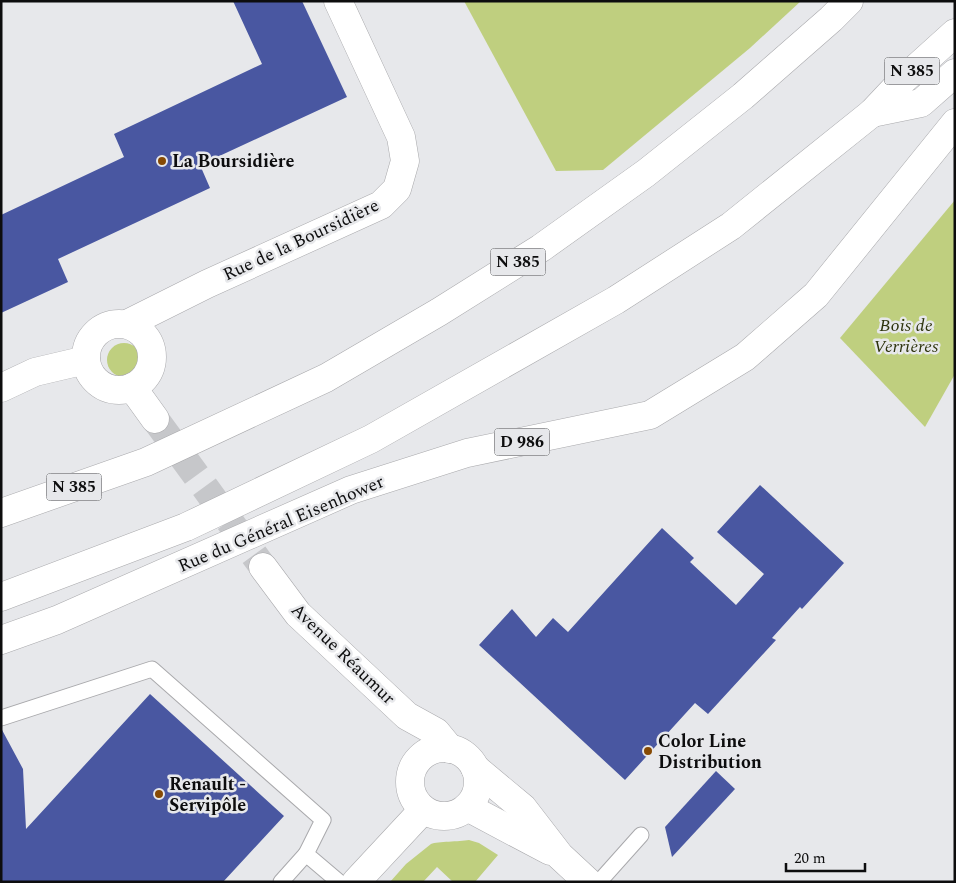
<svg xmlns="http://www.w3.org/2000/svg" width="956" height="883" viewBox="0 0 956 883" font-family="Spectral,serif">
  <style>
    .green { fill: #bfcf7f }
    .building { fill: #4957a1 }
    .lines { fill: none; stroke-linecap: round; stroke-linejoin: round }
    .street-tunnel { stroke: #c6c7ca; stroke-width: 28; stroke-dasharray: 28 14; stroke-linecap: butt }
    .lane-casing { stroke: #a9a9ac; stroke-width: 17 }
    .street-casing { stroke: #a9a9ac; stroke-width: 29 }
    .secondary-casing { stroke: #a9a9ac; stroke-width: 29 }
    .primary-casing { stroke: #a9a9ac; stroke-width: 29 }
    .highway-casing { stroke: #a9a9ac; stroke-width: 29 }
    .lane { stroke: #fff; stroke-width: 15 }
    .street { stroke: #fff; stroke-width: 28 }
    .secondary { stroke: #fff; stroke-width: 28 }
    .primary { stroke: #fff; stroke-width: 28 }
    .highway { stroke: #fff; stroke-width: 28 }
    .poi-dot { fill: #864a04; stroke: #e7e8eb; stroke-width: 2 }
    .labels { text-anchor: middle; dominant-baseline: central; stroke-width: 5; stroke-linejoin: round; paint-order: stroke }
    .shield { fill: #e7e8eb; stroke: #4e4f50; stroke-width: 1 }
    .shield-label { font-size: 16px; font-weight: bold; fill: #0d0d0e }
    .poi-label { font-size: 18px; font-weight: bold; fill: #0d0d0e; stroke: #e7e8eb; text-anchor: start }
    .street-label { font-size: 18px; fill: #0d0d0e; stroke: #e7e8eb }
    .park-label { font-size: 18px; font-style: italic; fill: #2d330c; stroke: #e7e8eb }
  </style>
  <rect width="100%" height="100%" fill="#e7e8eb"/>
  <g class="green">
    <polygon points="464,1 801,1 750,48 603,170 556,171"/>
    <polygon points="955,200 955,374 925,427 840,338"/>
    <circle cx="124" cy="360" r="17"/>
    <path d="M469,840L479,843L498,855L475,882H453L437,867L423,882H390L406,864L431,844C438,841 459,842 469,840Z"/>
  </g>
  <g class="building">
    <polygon points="233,1 302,1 347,97 200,165 210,188 58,259 68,282 1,313 1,215 124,157 114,134 262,64"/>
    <polygon points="760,485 844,563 802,609 800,607 772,638 776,640 708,714 695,703 625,780 479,645 512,609 536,637 553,618 568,632 662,528 694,558 690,562 736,605 764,574 717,532"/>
    <polygon points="150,694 284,816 223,882 1,882 1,728 23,769 26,829"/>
    <polygon points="716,771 735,789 672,857 665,827"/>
  </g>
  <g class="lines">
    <polyline class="street-tunnel" points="155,419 263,567"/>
    <g class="lane-casing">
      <g id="lane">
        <polyline points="1,718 152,669 323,820 306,854 339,882"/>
        <polyline points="281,882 306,854"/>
        <polyline points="599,882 641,835"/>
      </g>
    </g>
    <g class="street-casing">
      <g id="street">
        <polyline points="127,324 207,284 381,205 397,189 405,161 401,137 338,1"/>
        <circle cx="119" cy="357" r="33"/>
        <polyline points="132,387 155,419"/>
        <polyline points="1,388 35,372 86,360"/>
        <polyline points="263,567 298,614 407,716 436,732 450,749"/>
        <circle cx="444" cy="782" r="34"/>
        <polyline points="475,768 523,808 560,856 588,882"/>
        <polyline points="467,807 550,851"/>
      </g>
    </g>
    <g class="secondary-casing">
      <polyline id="secondary" points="356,882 423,810"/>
    </g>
    <g class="primary-casing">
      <polyline id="primary" points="1,640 57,620 351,490 467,453 650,415 745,357 816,295 955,123"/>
    </g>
    <g class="highway-casing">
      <g id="highway">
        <polyline points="872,113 921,103 955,73"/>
        <polyline points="1,513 146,462 326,378 439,312 541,248 646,173 743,96 831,19 849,1"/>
        <polyline points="1,597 186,527 371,439 616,300 731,226 872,113 904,79 955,33"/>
      </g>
    </g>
    <use href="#lane" class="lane"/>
    <use href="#street" class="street"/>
    <use href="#secondary" class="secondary"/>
    <use href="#primary" class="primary"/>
    <use href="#highway" class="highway"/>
  </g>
  <g class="poi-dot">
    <circle cx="162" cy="161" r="5"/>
    <circle cx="648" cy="751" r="5"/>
    <circle cx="159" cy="794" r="5"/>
  </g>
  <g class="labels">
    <g class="shield">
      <rect x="884.5" y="57.5" width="55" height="27" rx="4"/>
      <rect x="490.5" y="248.5" width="55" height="27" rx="4"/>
      <rect x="494.5" y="428.5" width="55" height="27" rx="4"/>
      <rect x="46.5" y="473.5" width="55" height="27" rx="4"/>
    </g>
    <g class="shield-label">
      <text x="912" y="71">N 385</text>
      <text x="518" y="262">N 385</text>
      <text x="522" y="442">D 986</text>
      <text x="74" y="487">N 385</text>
    </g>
    <g class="poi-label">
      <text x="172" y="161">La Boursidière</text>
      <text x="658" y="741">Color Line<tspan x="658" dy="21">Distribution</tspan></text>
      <text x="169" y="784">Renault -<tspan x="169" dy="21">Servipôle</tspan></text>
    </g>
    <g class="street-label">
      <text transform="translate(301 240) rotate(-25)">Rue de la Boursidière</text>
      <text transform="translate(281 524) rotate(-23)">Rue du Général Eisenhower</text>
      <text transform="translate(343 654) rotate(44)">Avenue Réaumur</text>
    </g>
    <g class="park-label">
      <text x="906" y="325">Bois de<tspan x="906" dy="21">Verrières</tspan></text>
    </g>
  </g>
  <rect width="956" height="883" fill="none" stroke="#0d0d0e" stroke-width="5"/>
  <path d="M786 863v8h79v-8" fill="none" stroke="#0d0d0e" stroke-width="2.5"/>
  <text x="794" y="863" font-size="15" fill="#0d0d0e" stroke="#e7e8eb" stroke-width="4" paint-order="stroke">20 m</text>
</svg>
